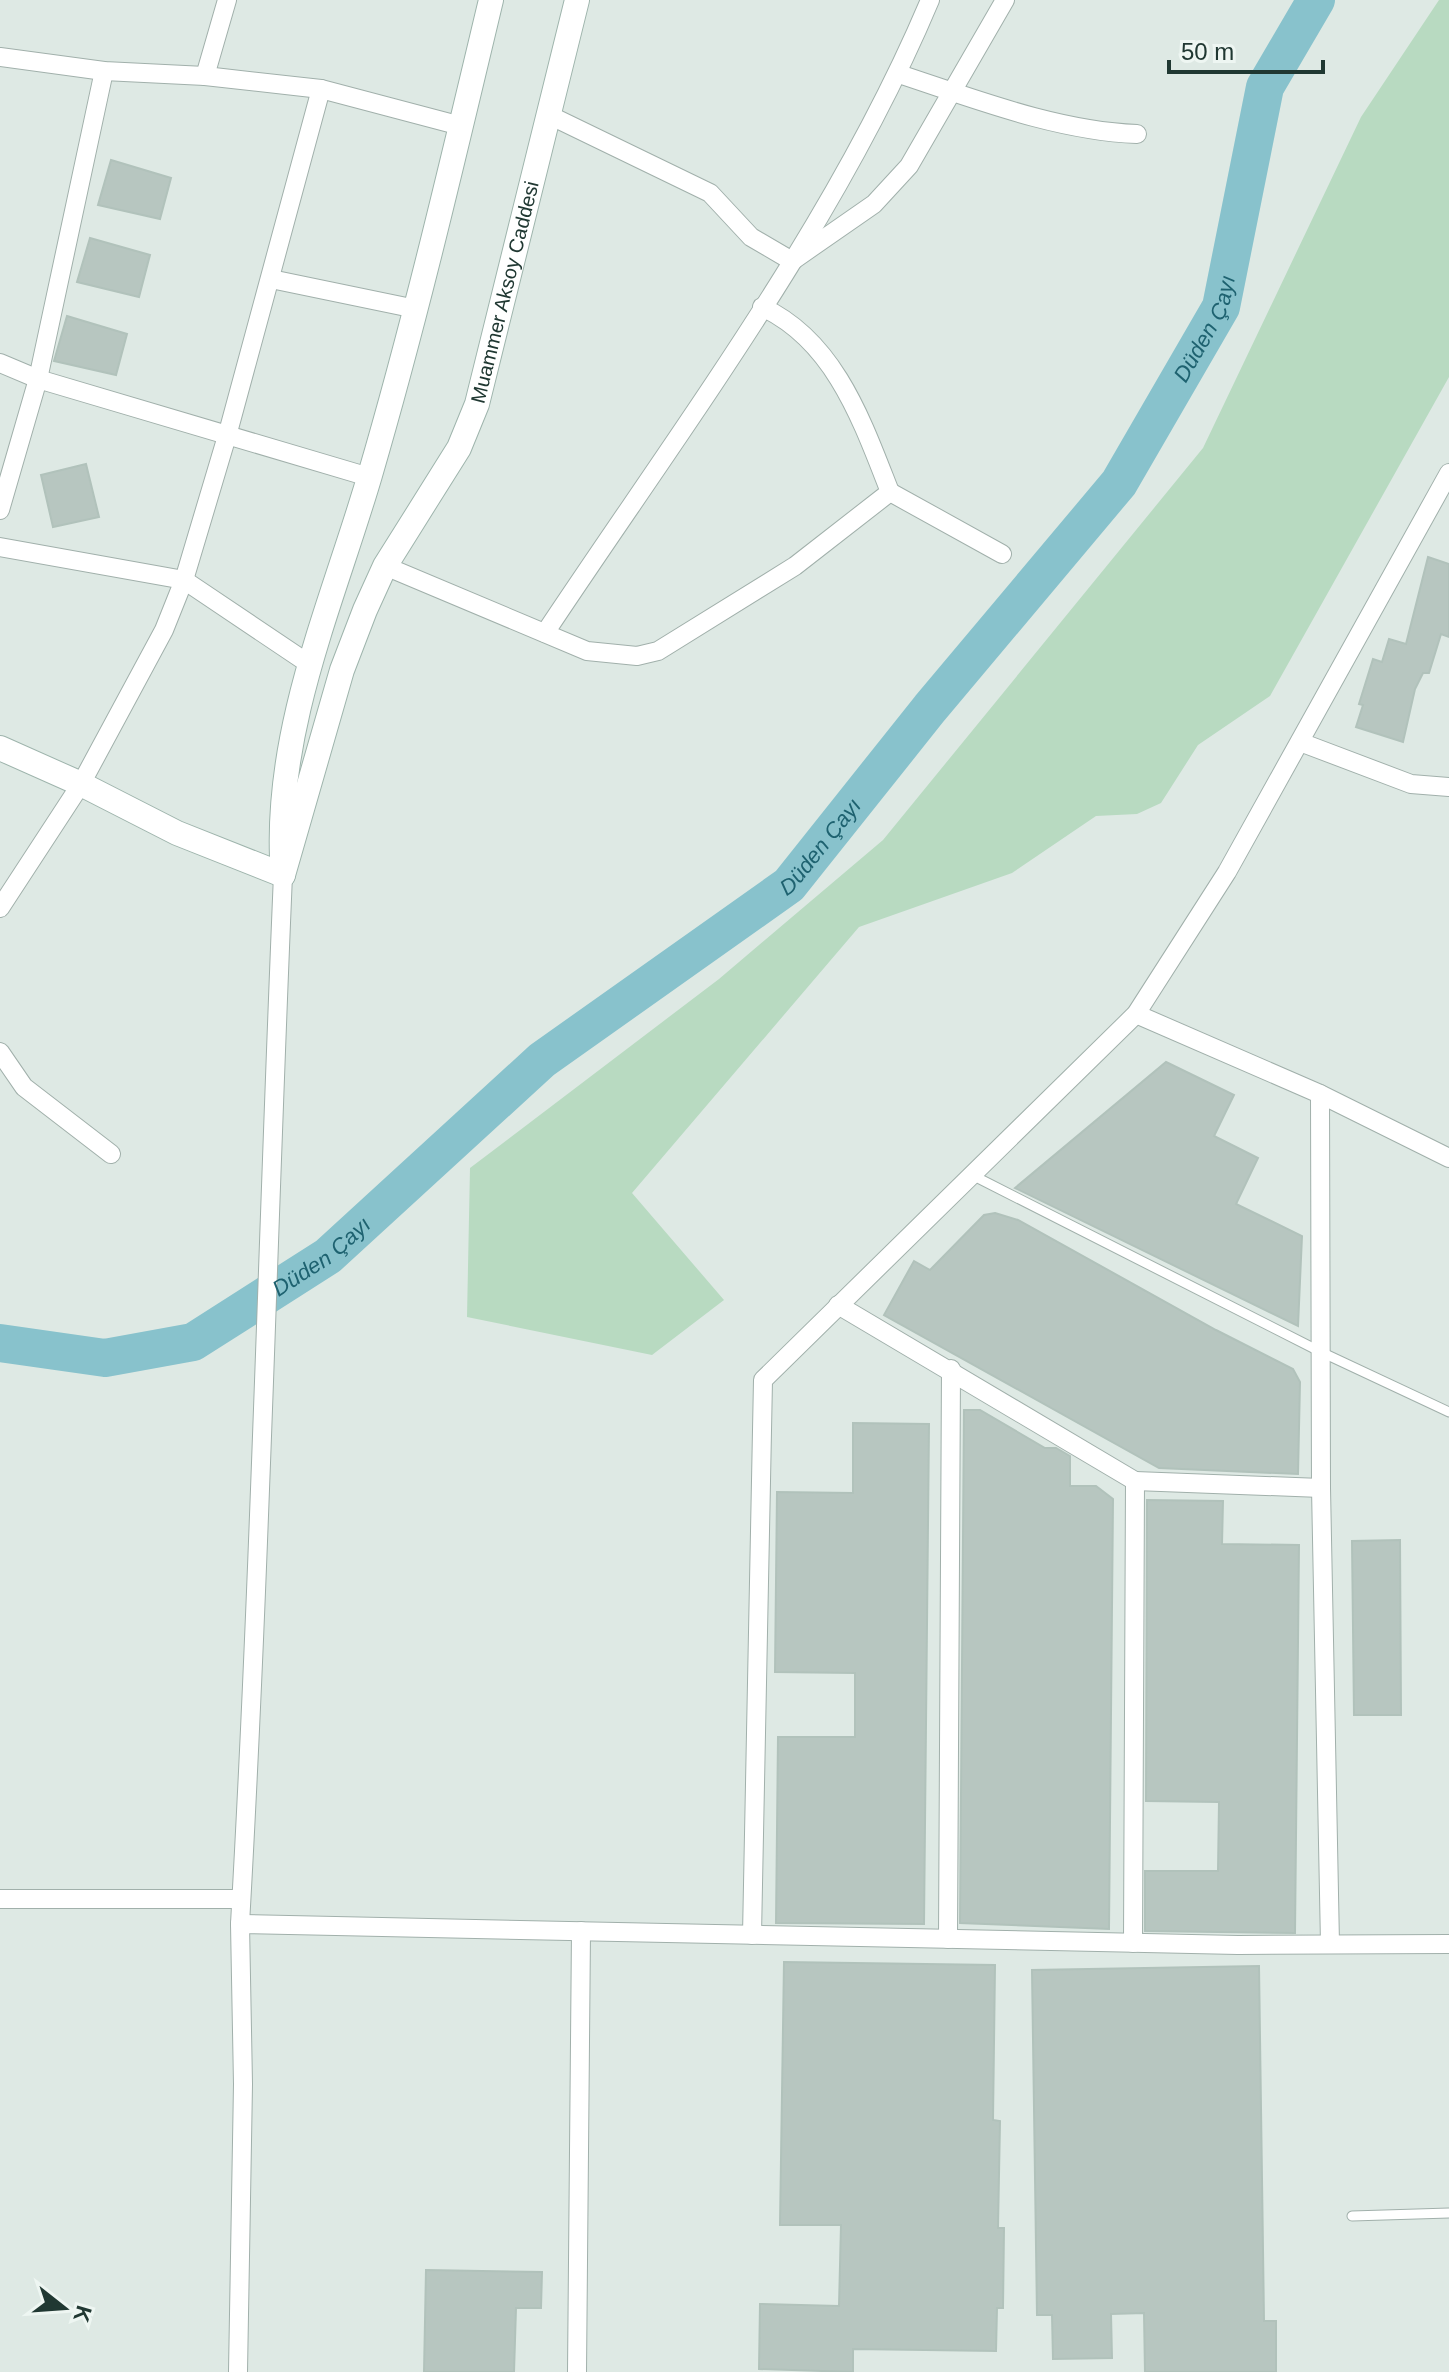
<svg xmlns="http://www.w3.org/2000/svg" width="1449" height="2372" viewBox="0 0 1449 2372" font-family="Arial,sans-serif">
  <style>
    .green { fill: #b8dac1 }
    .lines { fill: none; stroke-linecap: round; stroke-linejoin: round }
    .river { stroke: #88c2cc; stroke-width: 38 }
    .building { fill: #b7c6c0; stroke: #b1c2bb; stroke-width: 2 }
    .service-casing { stroke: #a1b0ab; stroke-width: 11 }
    .minor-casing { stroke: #a1b0ab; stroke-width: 20 }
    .secondary-casing { stroke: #9eb4ac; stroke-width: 26 }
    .service { stroke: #fff; stroke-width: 9 }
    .minor { stroke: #fff; stroke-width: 18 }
    .secondary { stroke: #fff; stroke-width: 24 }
    .labels { text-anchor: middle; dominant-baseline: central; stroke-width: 7; stroke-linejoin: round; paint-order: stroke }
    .street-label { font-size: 20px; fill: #203832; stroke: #eef6f2 }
    .water-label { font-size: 22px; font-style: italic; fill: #1e6270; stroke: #eef6f2 }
  </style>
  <rect width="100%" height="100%" fill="#dee9e4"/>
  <polygon class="green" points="1439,0 1449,0 1449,377 1270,696 1198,745 1161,803 1137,814 1096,816 1012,873 859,927 632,1193 724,1300 652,1355 467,1317 470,1168 719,979 883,840 1203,448 1361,117"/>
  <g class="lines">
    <path class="river" id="s1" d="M0,1343L105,1358L193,1342L328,1256L542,1060L789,885L930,708L1119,483L1221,307L1265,87L1316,0"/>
  </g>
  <g class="building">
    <polygon points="111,160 171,178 160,219 98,205"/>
    <polygon points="90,238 150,255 139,297 77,282"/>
    <polygon points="67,316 127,334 116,375 54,361"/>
    <polygon points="86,464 99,517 53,527 41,475"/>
    <polygon points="1428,557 1449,564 1449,637 1441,634 1429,673 1423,673 1415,689 1403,742 1356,727 1363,705 1359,704 1373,659 1382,662 1389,639 1406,644"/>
    <polygon points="1166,1062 1234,1095 1214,1136 1258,1158 1236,1204 1302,1236 1298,1326 1015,1188"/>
    <polygon points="995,1213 1018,1220 1216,1330 1293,1369 1300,1382 1298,1474 1159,1468 884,1315 914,1261 930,1270 984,1215"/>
    <polygon points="964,1410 980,1410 1045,1448 1056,1448 1070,1456 1070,1486 1096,1486 1113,1499 1109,1929 960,1923"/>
    <polygon points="853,1423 929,1424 924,1924 776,1923 778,1737 855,1737 855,1673 775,1672 777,1492 853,1493"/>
    <polygon points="1147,1500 1223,1501 1222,1544 1299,1545 1295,1933 1145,1931 1145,1871 1218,1871 1219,1802 1146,1801"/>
    <polygon points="1400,1540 1401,1715 1354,1715 1352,1541"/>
    <polygon points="784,1962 995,1965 993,2120 1000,2121 998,2228 1004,2228 1003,2308 997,2308 996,2351 853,2349 853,2372 759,2369 760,2304 839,2306 841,2225 780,2225"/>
    <polygon points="1259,1966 1264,2321 1276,2321 1276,2372 1145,2372 1144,2313 1111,2314 1112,2358 1053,2359 1052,2315 1037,2315 1032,1970"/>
    <polygon points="426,2270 542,2272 541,2308 516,2308 514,2372 424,2372"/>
  </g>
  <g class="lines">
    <g class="service-casing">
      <g id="service">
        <polyline points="972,1175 1321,1352 1449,1412"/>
        <polyline points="1352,2216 1449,2213"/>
      </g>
    </g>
    <g class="minor-casing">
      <g id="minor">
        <polyline points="0,57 104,71 205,76 321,89 461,126"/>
        <path d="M899,74C975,99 1057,131 1137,134"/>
        <polyline points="205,76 227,0"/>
        <polyline points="549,115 710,193 751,237 792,261 874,204 909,166 1005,0"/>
        <polyline points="271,279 416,309"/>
        <polyline points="0,363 38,379 369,477"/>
        <polyline points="890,492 1002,554"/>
        <polyline points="0,510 38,379 104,71"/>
        <polyline points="0,547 184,580 309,664"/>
        <path d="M385,566L587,651L637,656L658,651L795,566L890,492C862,421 835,341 762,307"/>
        <path d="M545,633C679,431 836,224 930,0"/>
        <polyline points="1300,742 1411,784 1449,787"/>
        <polyline points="0,908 81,784 164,630 184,580 227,436 321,89"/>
        <polyline points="1136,1014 1320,1094 1449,1158"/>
        <polyline points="0,1052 24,1087 111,1154"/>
        <polyline points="1320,1094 1321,1488 1330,1944"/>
        <polyline points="838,1305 1135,1481 1133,1943"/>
        <polyline points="1135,1481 1321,1488"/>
        <polyline points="0,1899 241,1899"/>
        <path d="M240,1924C260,1574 268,1225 283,875"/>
        <polyline points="752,1935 763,1380 1136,1014 1227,872 1449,473"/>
        <polyline points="948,1939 951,1369"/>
        <polyline points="238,2372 243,2084 240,1924 1238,1945 1449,1944"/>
        <polyline points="577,2372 581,1931"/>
      </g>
    </g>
    <g class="secondary-casing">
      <g id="secondary">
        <polyline points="0,748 81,784 177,833 283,875"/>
        <path d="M282,857C277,724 333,601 370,475C416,318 453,159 491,0"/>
        <path id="s2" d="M283,875L342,670L365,610L385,566L459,448L477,404L577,0"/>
      </g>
    </g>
    <use href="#service" class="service"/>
    <use href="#minor" class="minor"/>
    <use href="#secondary" class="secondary"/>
  </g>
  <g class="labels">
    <g class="street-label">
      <text stroke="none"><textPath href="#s2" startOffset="628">Muammer Aksoy Caddesi</textPath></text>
    </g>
    <g class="water-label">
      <text stroke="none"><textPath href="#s1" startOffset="1646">Düden Çayı</textPath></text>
      <text stroke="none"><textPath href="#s1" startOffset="998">Düden Çayı</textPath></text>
      <text stroke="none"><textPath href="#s1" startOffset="350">Düden Çayı</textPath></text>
    </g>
  </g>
  <g transform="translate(64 2308) rotate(107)" stroke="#eef6f2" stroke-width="6" paint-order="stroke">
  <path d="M0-6L14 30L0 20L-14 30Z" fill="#203832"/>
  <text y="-12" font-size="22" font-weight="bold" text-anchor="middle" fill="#203832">K</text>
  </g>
  <path d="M1169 60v12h154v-12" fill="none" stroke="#203832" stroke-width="4"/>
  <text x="1181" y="60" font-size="24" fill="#203832" stroke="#eef6f2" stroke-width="6" paint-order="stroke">50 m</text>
</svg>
